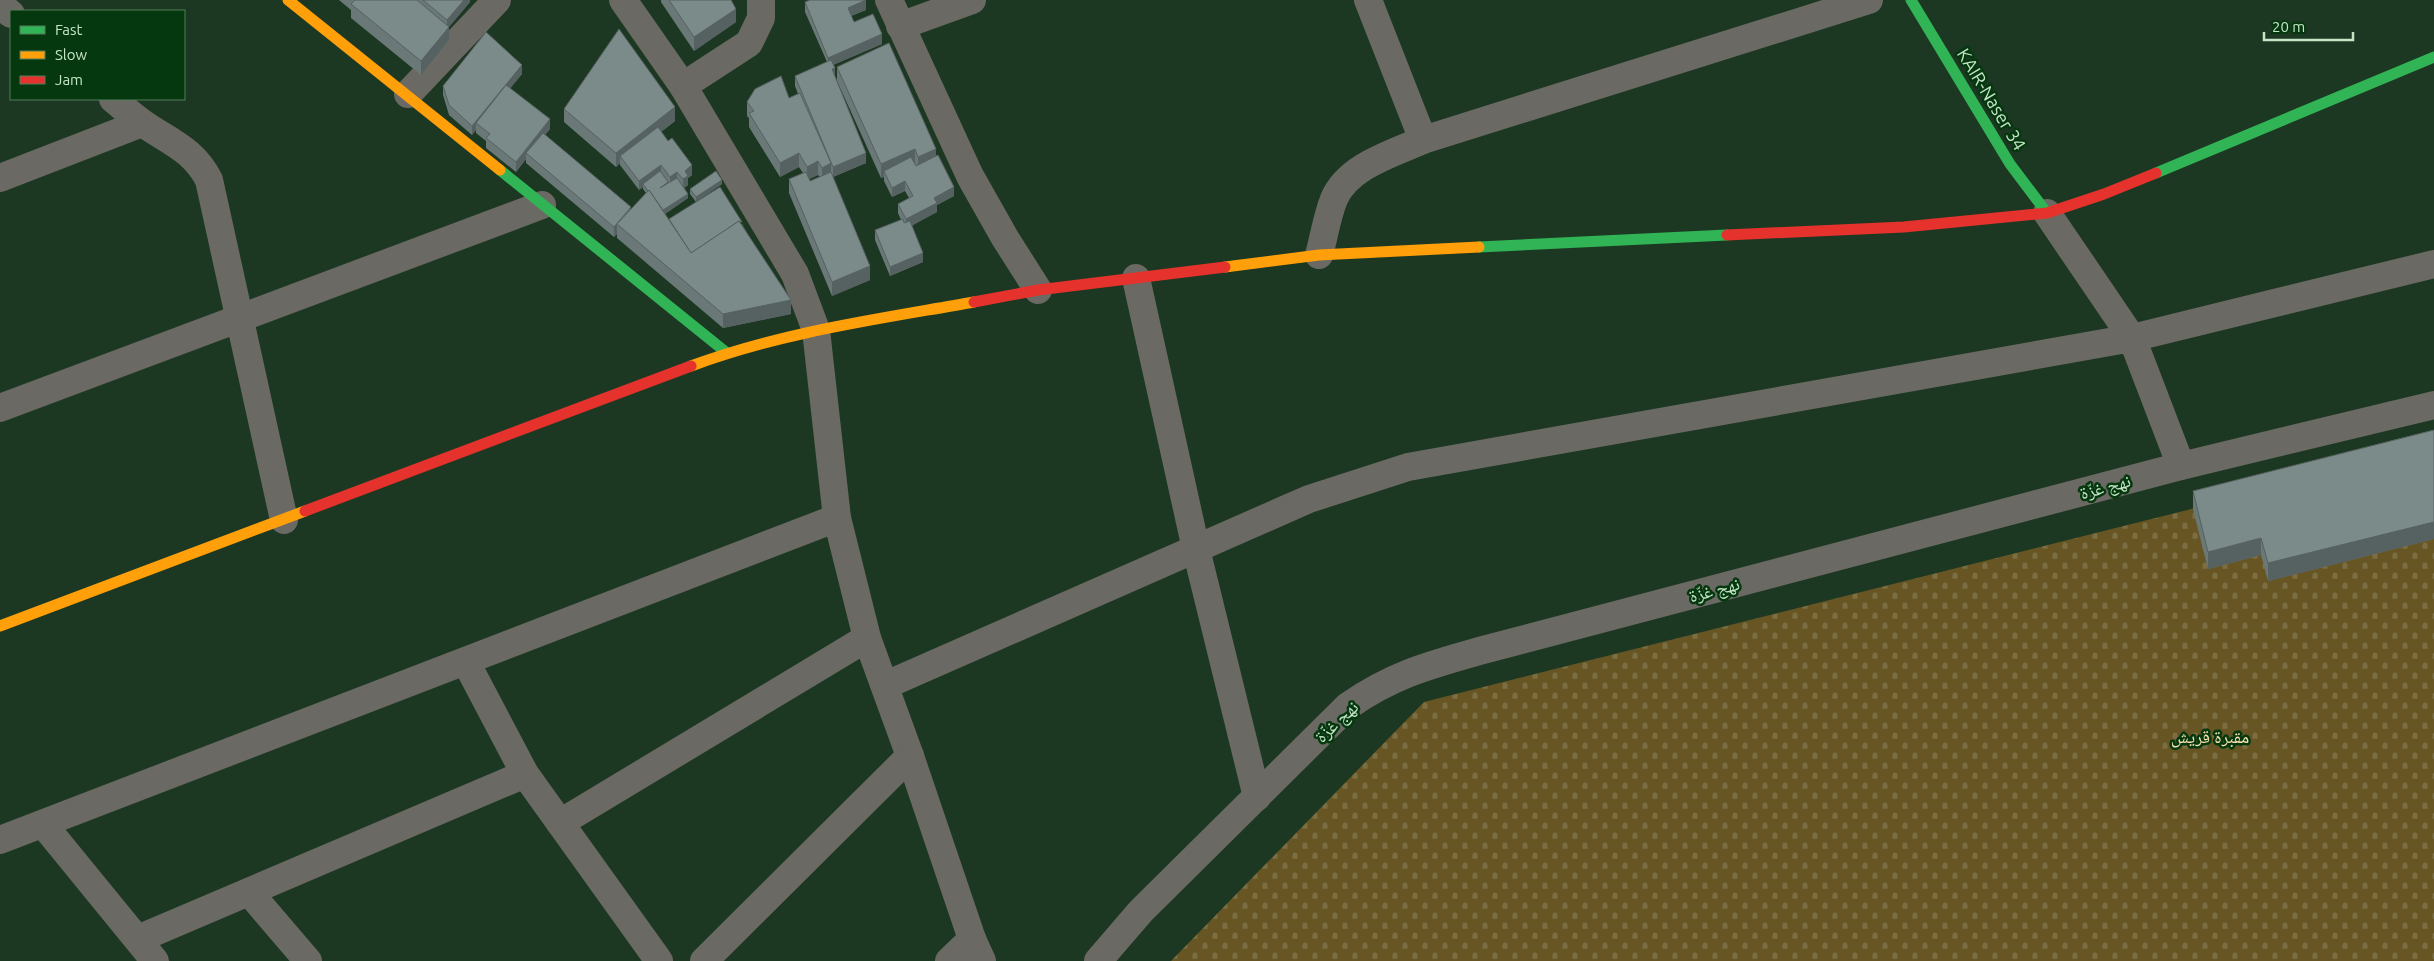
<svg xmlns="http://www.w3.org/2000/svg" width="2434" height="961" viewBox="0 0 2434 961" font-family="Ubuntu,'Noto Naskh Arabic',sans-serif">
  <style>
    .cemetery { fill: url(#cemetery-stones) }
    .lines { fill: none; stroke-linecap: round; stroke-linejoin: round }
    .street { stroke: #6b6963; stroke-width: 28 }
    .fast { stroke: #30b455; stroke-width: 11 }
    .slow { stroke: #ff9f0a; stroke-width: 11 }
    .jam { stroke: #e5322d; stroke-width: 11 }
    .wall { fill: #6a7877; fill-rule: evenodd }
    .shaded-wall { fill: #566161 }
    .building { fill: #7b8b8a; stroke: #566161 }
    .labels { text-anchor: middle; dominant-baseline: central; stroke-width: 5; stroke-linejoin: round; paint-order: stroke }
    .street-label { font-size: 18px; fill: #c5e5c6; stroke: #05380f }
    .park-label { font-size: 18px; fill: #f8e0ad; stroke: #05380f }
  </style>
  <defs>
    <pattern id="cemetery-stones" width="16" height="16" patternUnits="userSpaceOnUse" patternTransform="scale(1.25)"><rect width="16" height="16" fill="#675624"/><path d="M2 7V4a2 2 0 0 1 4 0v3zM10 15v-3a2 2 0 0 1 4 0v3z" fill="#7b6e42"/></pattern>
  </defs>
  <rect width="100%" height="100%" fill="#1d3822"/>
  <polygon class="cemetery" points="2434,448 2434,961 1171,961 1424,702"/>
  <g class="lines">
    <g class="street">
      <polyline points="623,0 683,86 795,274 816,330 837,518 867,638 910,756 972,939 982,961"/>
      <polyline points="889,0 970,176 1005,238 1038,290"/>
      <polyline points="1368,0 1423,140"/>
      <polyline points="0,5 11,14"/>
      <polyline points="900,26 972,0"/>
      <polyline points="683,86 749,43 761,18 761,0"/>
      <polyline points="408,94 497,0"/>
      <path d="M113,99C123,107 133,117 144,124C170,142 194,150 209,180L284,520"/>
      <polyline points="0,178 142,123"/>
      <polyline points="2047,213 2132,338 2434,264"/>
      <path d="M1319,255C1324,237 1327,216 1334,199C1348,166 1392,154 1423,140L1869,0"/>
      <polyline points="1136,278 1196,549 1257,797"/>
      <polyline points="0,408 542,205"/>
      <polyline points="466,662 525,774 659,961"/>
      <polyline points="886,685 1309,499 1408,467 2132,338 2181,466"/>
      <polyline points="560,823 867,638"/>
      <polyline points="43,824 155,961"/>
      <polyline points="0,840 837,518"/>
      <polyline points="249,892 308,961"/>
      <polyline points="138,939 525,774"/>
      <polyline points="704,961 910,756"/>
      <polyline points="949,961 972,939"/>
      <path d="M1098,961L1141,911L1348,706C1394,674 1430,665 1483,650L2181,466L2434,405"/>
    </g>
    <g class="fast">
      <polyline points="1911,0 2010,164 2047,213"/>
      <polyline points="500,170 727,353"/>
      <polyline points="2156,173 2434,57"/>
      <polyline points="1479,247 1727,235"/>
    </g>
    <g class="slow">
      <polyline points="288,0 500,170"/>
      <polyline points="1225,267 1319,255 1479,247"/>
      <path d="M691,366C782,332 879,319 974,302"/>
      <polyline points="0,626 305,511"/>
    </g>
    <g class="jam">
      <polyline points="1727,235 1904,227 2047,213 2104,194 2156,173"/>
      <polyline points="974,302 1038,290 1225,267"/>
      <polyline points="305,511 691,366"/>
    </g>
  </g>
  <g class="wall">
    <polygon points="339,0 470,0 470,2 449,27 449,40 421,75 351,18 351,10"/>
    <polygon points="661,0 731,0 736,22 694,51 661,2"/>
    <path d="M805,2L866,10L851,16L854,22L882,44L833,65L835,76L866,163L833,177L870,280L832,296L789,193V179L803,173L799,167L780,177L749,127V118L747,116V102L789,98L798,94L795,86V76L827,62L805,12ZM818,175L820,177L810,181L809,179Z"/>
    <polygon points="837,67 936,156 954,196 937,205 937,212 912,225 923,262 890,276 875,240 875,230 901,220 898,213 898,204 909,198 905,191 892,197 884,181 884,177 881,178 837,81"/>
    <polygon points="522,74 510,88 550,129 545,135 631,209 646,193 643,189 643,187 639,190 620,165 620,163 616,167 564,122 564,109 675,121 661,132 692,175 688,178 688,185 684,188 688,198 665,214 669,220 742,224 791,314 723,328 617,238 617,234 614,237 526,163 526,159 516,172 486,148 486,141 476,133 476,130 472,135 449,115 443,95 443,86"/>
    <polygon points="722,184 696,202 690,194 690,189"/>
    <polygon points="2434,430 2434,539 2268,581 2261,555 2208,569 2193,509 2193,491"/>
  </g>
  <g class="shaded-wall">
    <polygon points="464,0 470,0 470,2 449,27 449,40 421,75 421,61 447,29 447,20"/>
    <polygon points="866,0 866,10 848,17 848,8"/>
    <polygon points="736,9 736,22 694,51 694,37"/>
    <polygon points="882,34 882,44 828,67 828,58"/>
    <polygon points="522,65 522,74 480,126 476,123 476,130 472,135 472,126"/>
    <polygon points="835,68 835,78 832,69"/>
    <polygon points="675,107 675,121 624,161 620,156 620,163 616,167 616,153"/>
    <polygon points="550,119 550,129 529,155 526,153 526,159 516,172 516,162"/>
    <polygon points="915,149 915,163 884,171 884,177 881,178 881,164"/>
    <polygon points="936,149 936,163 918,171 918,157"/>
    <polygon points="799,153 799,167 780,177 780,163"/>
    <polygon points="866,153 866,163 833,177 833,167"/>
    <polygon points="818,161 818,175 807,180 807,167"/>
    <polygon points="831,163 831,177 822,182 822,168"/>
    <polygon points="661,165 661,174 643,184 643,187 639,190 639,181"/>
    <polygon points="692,165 692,175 688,178 688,185 683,189 683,179 685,171"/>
    <polygon points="677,172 677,181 670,187 670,177"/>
    <polygon points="722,180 722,184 696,202 696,197"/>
    <polygon points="905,181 905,191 892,197 892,188"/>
    <polygon points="954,187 954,196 937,205 937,212 906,229 906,219 934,198"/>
    <polygon points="688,194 688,198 663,215 663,210"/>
    <polygon points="617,224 617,234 614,237 614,227"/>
    <polygon points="923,253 923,262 890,276 890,267"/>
    <polygon points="870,266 870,280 832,296 832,282"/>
    <polygon points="791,300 791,314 723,328 723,314"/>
    <polygon points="2434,522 2434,539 2268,581 2268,563"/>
    <polygon points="2261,538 2261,555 2208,569 2208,552"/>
  </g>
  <g class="building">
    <polygon points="355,0 417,0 449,27 421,61 351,4"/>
    <polygon points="423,0 464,0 447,20"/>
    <polygon points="669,0 731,0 736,9 694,37"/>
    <polygon points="810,0 866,0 848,8 854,22 873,14 882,34 828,58 805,2"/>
    <polygon points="619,29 675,107 616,153 564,109"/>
    <polygon points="486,32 522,65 472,126 449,105 443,86"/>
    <polygon points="889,43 936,149 918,157 915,149 881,164 837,67"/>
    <polygon points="831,60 835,68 832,69 866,153 833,167 795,76"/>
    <polygon points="781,76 789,98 800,93 831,163 822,168 818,161 807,167 799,153 780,163 749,113 754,111 747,102 755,89"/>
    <polygon points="506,85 550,119 516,162 486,138 490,134 476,123"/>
    <polygon points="658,127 668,141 672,138 692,165 685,171 688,176 683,179 677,172 670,177 661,165 639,181 620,156"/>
    <polygon points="543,133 631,207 614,227 526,153"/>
    <polygon points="938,155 954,187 934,198 937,203 906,219 898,204 913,196 905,181 892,188 884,171 911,157 916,166"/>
    <polygon points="660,171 668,182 660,188 677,178 688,194 663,210 649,190 648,191 643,184"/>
    <polygon points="716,171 722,180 696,197 690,189"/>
    <polygon points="806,172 810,181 831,172 870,266 832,282 789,179"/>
    <polygon points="720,187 742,222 741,222 739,221 691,253 669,219"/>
    <polygon points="649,190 691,253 739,221 791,300 723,314 617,224"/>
    <polygon points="903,219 904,223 910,221 923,253 890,267 875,230"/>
    <polygon points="2434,430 2434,522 2268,563 2261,538 2208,552 2193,491"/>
  </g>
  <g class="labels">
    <g class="street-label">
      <text transform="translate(1992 99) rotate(59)">KAIR-Naser 34</text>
      <text transform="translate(2105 486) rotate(-15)">نهج غزّة</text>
      <text transform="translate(1714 589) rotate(-15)">نهج غزّة</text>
      <text transform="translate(1336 721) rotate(-43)">نهج غزّة</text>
    </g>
    <g class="park-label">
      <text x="2210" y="736">مقبرة قريش</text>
    </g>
  </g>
  <rect x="10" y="10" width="175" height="90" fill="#05380f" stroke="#527d58"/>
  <rect x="20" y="26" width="25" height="8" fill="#30b455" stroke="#527d58"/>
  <text x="55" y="35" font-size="15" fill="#c5e5c6">Fast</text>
  <rect x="20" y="51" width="25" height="8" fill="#ff9f0a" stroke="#527d58"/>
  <text x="55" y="60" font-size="15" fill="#c5e5c6">Slow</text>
  <rect x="20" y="76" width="25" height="8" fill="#e5322d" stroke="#527d58"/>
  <text x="55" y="85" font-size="15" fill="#c5e5c6">Jam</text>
  <path d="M2264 32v8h89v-8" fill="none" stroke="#c5e5c6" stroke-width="2.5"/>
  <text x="2272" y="32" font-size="15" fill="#c5e5c6" stroke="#05380f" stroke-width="4" paint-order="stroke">20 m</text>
</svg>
